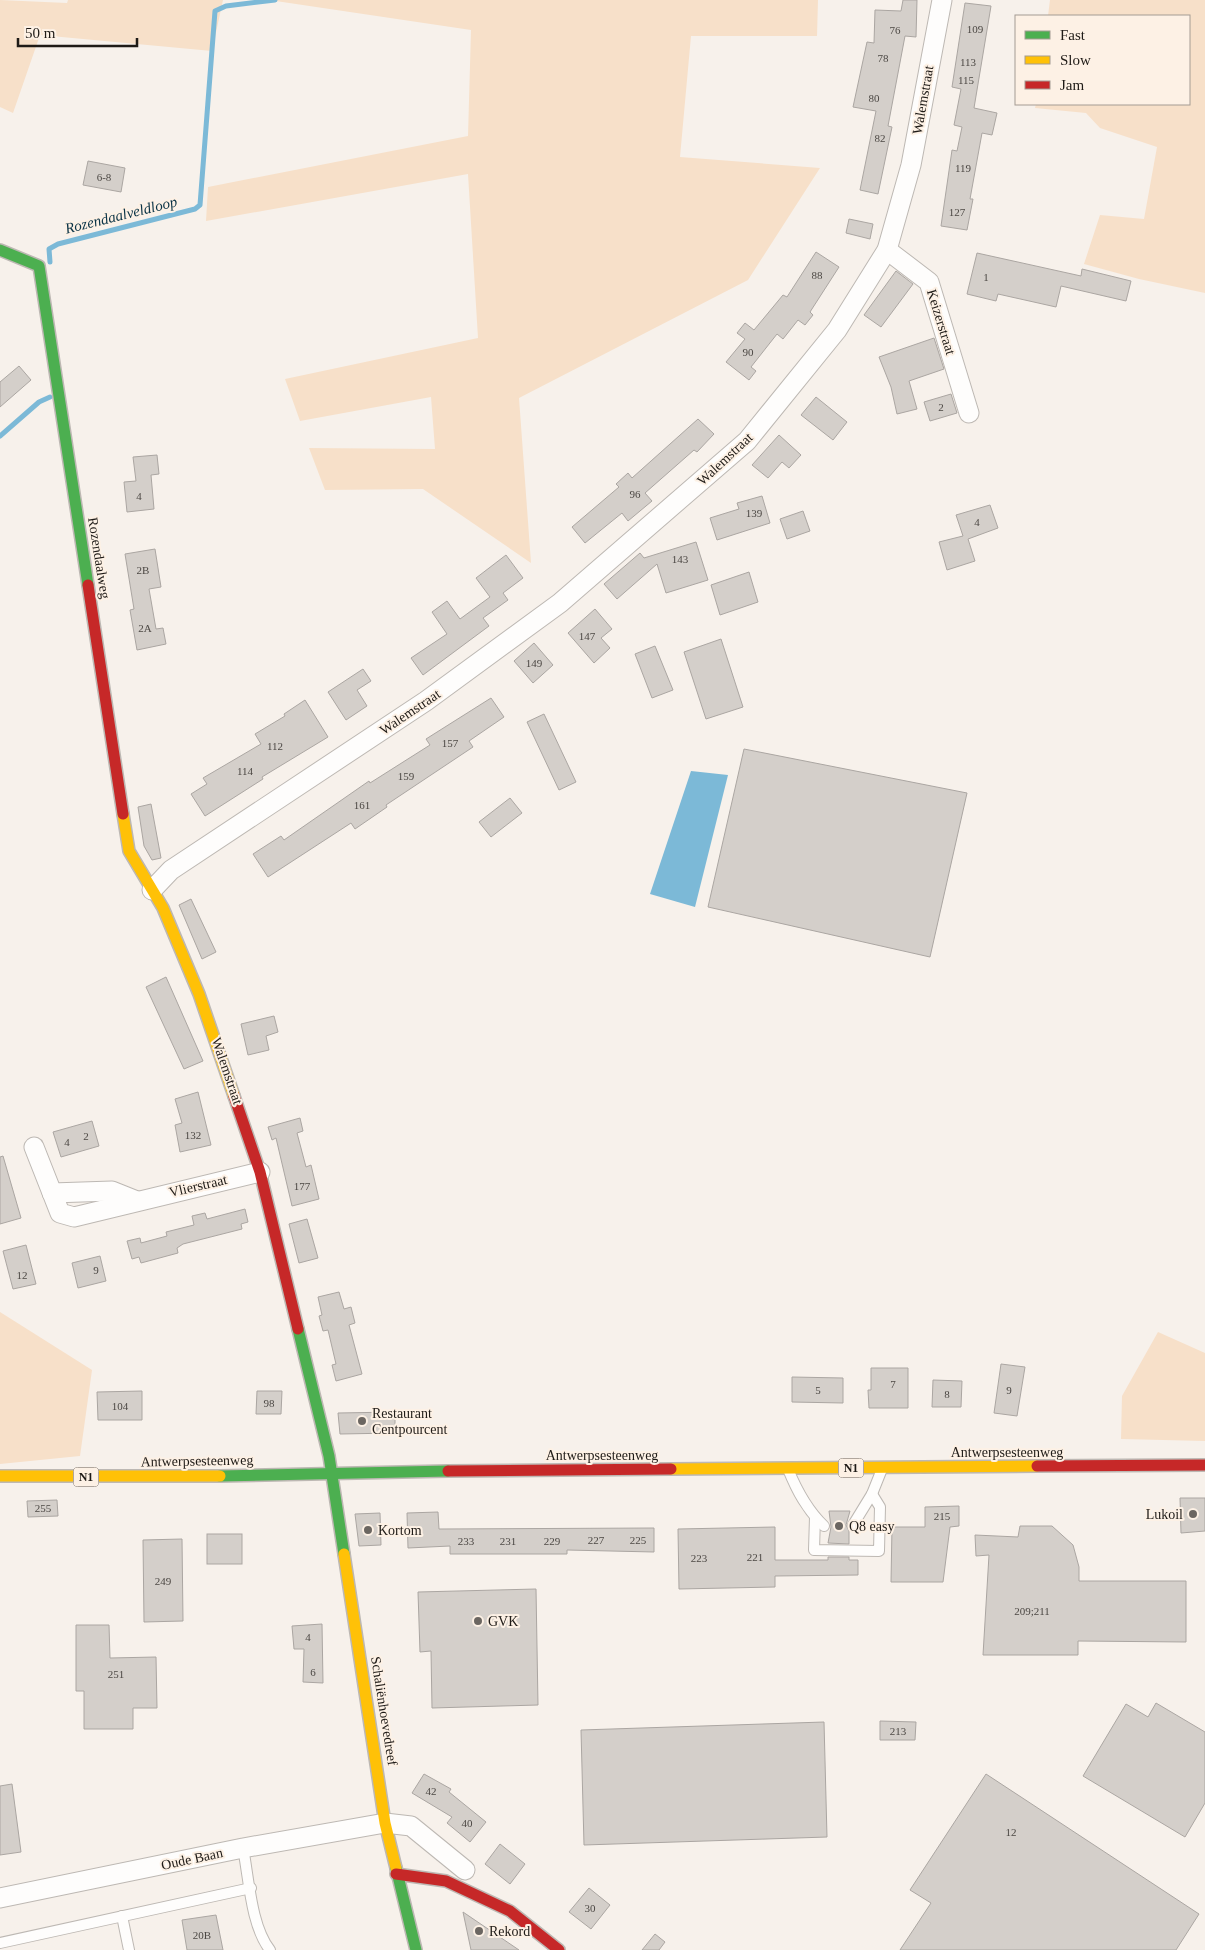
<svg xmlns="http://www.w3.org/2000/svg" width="1205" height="1950" viewBox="0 0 1205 1950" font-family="'Times New Roman',serif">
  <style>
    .green { fill: #f7e0c9 }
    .water { fill: #7cb9d7 }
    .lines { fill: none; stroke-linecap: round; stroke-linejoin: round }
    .stream { stroke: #7cb9d7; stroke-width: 5 }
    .building { fill: #d4cfca; stroke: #aba6a2 }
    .lane-casing { stroke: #bdb8b3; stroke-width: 12 }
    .street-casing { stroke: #bdb8b3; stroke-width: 21 }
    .fast-casing { stroke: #bdb8b3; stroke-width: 14 }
    .slow-casing { stroke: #bdb8b3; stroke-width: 14 }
    .jam-casing { stroke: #bdb8b3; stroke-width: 14 }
    .lane { stroke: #fefdfc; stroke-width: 10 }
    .street { stroke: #fefdfc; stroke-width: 19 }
    .fast { stroke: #4caf50; stroke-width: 11 }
    .slow { stroke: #ffc107; stroke-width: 11 }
    .jam { stroke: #c62828; stroke-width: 11 }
    .poi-dot { fill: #6b6661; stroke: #fdf1e5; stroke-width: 2 }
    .labels { text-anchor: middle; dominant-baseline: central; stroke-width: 4; stroke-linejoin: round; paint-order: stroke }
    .number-label { font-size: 11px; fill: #4c4844 }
    .shield { fill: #fdf1e5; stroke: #625b55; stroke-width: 1 }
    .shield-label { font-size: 12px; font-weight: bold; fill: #1f1b17 }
    .street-label { font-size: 14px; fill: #1f1b17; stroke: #fdf1e5 }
    .poi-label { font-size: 14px; fill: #1f1b17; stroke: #fdf1e5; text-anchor: start }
    .water-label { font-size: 15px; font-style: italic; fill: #0a3346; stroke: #fdf1e5 }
  </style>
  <rect width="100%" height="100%" fill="#f7f1eb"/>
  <g class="green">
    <polygon points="0,0 67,3 68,0 223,0 212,51 40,35 13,113 0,107"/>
    <polygon points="269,0 818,0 817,36 691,36 680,157 820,168 748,280 519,398 531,563 423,489 325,490 309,448 435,449 431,397 300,421 285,379 478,338 468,174 206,221 208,187 468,136 471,30"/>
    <polygon points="1050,0 1205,0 1205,293 1139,279 1084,264 1100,215 1144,219 1157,147 1100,128 1086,113 1035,108 1036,104 1189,104 1189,16 1048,16"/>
    <polygon points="0,1312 92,1370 80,1456 0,1464"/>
    <polygon points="1158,1332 1205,1353 1205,1441 1121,1439 1122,1396"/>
  </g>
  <polygon class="water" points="691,771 728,775 695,907 650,894"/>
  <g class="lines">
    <g class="stream">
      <polyline points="50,262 49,249 58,244 195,209 200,205 215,11 226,6 275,0"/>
      <polyline points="0,436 39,402 50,397"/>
    </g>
  </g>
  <g class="building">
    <polygon points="903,0 917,0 916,37 905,36 888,126 892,127 878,194 860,190 876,111 853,107 867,42 874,43 875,10 901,11"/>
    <polygon points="965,3 991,6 974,108 997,113 992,135 982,133 970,199 973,199 967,230 941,226 952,150 957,151 962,127 954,125 961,89 952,87"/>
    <polygon points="88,161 125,168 121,192 83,185"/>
    <polygon points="849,219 873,224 870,239 846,233"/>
    <polygon points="816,252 839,267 810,312 813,315 805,325 798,320 783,339 777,334 751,367 756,371 749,380 726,362 745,339 737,333 745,323 754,330 783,295 787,297"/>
    <polygon points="977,253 1081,276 1082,269 1131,281 1126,301 1061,286 1056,307 998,294 996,301 967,294"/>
    <polygon points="896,271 913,284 881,327 864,315"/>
    <polygon points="934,338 944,369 909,381 917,409 897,414 891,387 879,357"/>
    <polygon points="19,366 31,380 0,407 0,382"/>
    <polygon points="951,394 957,413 930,421 924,402"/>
    <polygon points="816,397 847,422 833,440 801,415"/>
    <polygon points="698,419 714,434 697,452 694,450 645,493 652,501 628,521 622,513 585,543 572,527 619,487 616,484 628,473 632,478"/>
    <polygon points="779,435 801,455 789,468 782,462 768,478 752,465"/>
    <polygon points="157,455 159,474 151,475 154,509 127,512 124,482 136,481 133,457"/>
    <polygon points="762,496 770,523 717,540 710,518 739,509 737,503"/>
    <polygon points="990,505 998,528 968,539 975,561 947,570 939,542 963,536 956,515"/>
    <polygon points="803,511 810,531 787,539 780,519"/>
    <polygon points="696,542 708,580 666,593 657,564 617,599 604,584 640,553 644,558"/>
    <polygon points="155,549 161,587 149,589 156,629 163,628 166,644 137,650 130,610 134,609 125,554"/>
    <polygon points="506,555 523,578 503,593 508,600 483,618 489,626 423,675 411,658 447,634 432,612 447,601 460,619 490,597 476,578"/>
    <polygon points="749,572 758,602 720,615 711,585"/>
    <polygon points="595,609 612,629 601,638 610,648 594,663 568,633"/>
    <polygon points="721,639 743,707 706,719 684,652"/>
    <polygon points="534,643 553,665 533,683 514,661"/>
    <polygon points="655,646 673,690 652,698 635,654"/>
    <polygon points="363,669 371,681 357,690 367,706 346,720 328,692"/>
    <polygon points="491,698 504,717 469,741 473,747 386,805 387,807 355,829 351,823 268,877 253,854 281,836 284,840 369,781 370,783 430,745 426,739"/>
    <polygon points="305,700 328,737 262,777 263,779 205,816 191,794 207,784 203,778 261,744 255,734 285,716 284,714"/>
    <polygon points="544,714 576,782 559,790 527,722"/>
    <polygon points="744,749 967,793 930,957 708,907"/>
    <polygon points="510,798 522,813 491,837 479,822"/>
    <polygon points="151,804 161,858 152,860 144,846 138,807"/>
    <polygon points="191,899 216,952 202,959 179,905"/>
    <polygon points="166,977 203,1061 184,1069 146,987"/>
    <polygon points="274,1016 278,1032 266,1036 269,1050 248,1055 241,1024"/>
    <polygon points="198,1092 211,1145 180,1152 175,1125 182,1123 175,1099"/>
    <polygon points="300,1118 303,1131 297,1133 306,1167 311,1165 319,1199 292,1206 276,1138 272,1140 268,1127"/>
    <polygon points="92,1121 99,1146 61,1157 53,1132"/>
    <polygon points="3,1156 21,1218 0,1224 0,1157"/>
    <polygon points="245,1209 248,1222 241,1224 242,1229 183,1244 177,1248 178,1253 141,1263 139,1257 132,1259 127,1241 140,1238 141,1243 167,1236 166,1232 194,1225 192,1216 205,1213 207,1219"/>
    <polygon points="307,1219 318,1258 299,1263 289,1224"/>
    <polygon points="26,1245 36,1284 13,1289 3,1251"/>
    <polygon points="100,1256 106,1281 78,1288 72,1263"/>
    <polygon points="339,1292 344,1309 351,1307 355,1323 349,1325 362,1374 336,1381 332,1365 336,1364 328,1330 323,1331 319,1316 322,1315 318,1297"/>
    <polygon points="1001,1364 1025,1367 1017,1416 994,1413"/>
    <polygon points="871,1368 908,1368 908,1408 869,1408 868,1390 871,1390"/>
    <polygon points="792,1377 843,1378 843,1403 792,1402"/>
    <polygon points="933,1380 962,1381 961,1407 932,1407"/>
    <polygon points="142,1391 142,1420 98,1420 97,1392"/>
    <polygon points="257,1391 282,1391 281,1414 256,1414"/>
    <polygon points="395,1412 395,1433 340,1434 338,1413"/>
    <polygon points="1180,1498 1205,1498 1205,1531 1181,1533"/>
    <polygon points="57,1500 58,1516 28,1517 27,1501"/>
    <polygon points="959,1506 959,1526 950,1527 943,1582 891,1582 892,1527 925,1527 925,1507"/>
    <polygon points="829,1511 850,1511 846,1525 849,1531 849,1544 828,1543 831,1527"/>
    <polygon points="438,1512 439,1529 654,1528 654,1552 567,1550 567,1554 450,1554 450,1546 408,1548 407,1513"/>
    <polygon points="380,1513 381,1545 359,1546 355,1514"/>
    <polygon points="1020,1526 1052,1526 1073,1545 1079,1567 1079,1581 1186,1581 1186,1642 1078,1641 1078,1655 983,1655 989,1555 976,1556 975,1535 1018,1537"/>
    <polygon points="775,1527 775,1560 828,1560 828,1557 849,1557 849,1560 858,1560 858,1575 775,1576 775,1587 679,1589 678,1529"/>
    <rect x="207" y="1534" width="35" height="30"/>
    <polygon points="182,1539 183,1621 144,1622 143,1540"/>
    <polygon points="536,1589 538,1705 432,1708 431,1651 420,1652 418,1592"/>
    <polygon points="322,1624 323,1683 303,1682 304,1649 294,1649 292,1626"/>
    <polygon points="76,1625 109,1625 110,1658 156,1657 157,1708 133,1708 133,1729 84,1729 84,1691 76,1691"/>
    <polygon points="1156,1703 1205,1732 1205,1803 1185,1837 1083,1776 1126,1704 1148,1717"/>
    <polygon points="880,1721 916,1722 915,1740 880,1740"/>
    <polygon points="824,1722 827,1837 584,1845 581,1730"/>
    <polygon points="424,1774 451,1789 449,1792 486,1822 470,1842 447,1823 452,1817 412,1793"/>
    <polygon points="986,1774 1199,1914 1176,1950 900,1950 931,1903 910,1890"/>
    <polygon points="12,1784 21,1852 0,1855 0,1786"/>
    <polygon points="500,1844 525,1864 510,1884 485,1864"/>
    <polygon points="589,1888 610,1905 591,1929 569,1912"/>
    <polygon points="463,1912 519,1950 471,1950"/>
    <polygon points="216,1915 223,1950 187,1950 182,1920"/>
    <polygon points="655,1934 665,1942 659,1950 642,1950"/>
  </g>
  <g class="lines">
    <g class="lane-casing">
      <g id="lane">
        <path d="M788,1469C797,1491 807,1510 824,1526"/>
        <polyline points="815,1517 814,1550 879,1551 880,1507 872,1494"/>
        <polyline points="853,1525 872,1494 882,1469"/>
        <path d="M243,1848C249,1879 251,1926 270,1950"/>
        <polyline points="122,1916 129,1950"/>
        <polyline points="0,1943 251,1888"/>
      </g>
    </g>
    <g class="street-casing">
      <g id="street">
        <polyline points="887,250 929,282 969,413"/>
        <polyline points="152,890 171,870 426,701 560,603 747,441 837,330 887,250 911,165 942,0"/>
        <polyline points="34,1147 60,1213 74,1217 260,1172"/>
        <polyline points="52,1193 112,1191 137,1201"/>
        <polyline points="0,1898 243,1848 385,1823 411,1826 465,1870"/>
      </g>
    </g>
    <g class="fast-casing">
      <g id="fast">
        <polyline points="0,250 39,266 88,585"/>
        <polyline points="298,1329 329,1456 344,1554"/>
        <polyline points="220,1476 448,1471"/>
        <polyline points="396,1868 416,1950"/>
      </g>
    </g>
    <g class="slow-casing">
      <g id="slow">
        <polyline points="123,814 129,851 163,908 199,994 234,1096"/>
        <polyline points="671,1469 1037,1466"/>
        <polyline points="0,1476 220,1476"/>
        <polyline points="344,1554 385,1823 396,1868"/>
      </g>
    </g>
    <g class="jam-casing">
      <g id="jam">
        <polyline points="88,585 123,814"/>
        <polyline points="234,1096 260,1172 298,1329"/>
        <polyline points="1037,1466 1205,1465"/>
        <polyline points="448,1471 671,1469"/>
        <polyline points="396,1874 446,1881 510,1911 559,1950"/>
      </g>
    </g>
    <use href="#lane" class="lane"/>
    <use href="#street" class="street"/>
    <use href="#fast" class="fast"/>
    <use href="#slow" class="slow"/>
    <use href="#jam" class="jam"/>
  </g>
  <g class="poi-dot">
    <circle cx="362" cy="1421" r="5"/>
    <circle cx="1193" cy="1514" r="5"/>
    <circle cx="839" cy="1526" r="5"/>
    <circle cx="368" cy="1530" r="5"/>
    <circle cx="478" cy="1621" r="5"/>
    <circle cx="479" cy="1931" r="5"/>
  </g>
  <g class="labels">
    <g class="number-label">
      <text x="975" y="29">109</text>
      <text x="895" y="30">76</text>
      <text x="883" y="58">78</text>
      <text x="968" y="62">113</text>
      <text x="966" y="80">115</text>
      <text x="874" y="98">80</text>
      <text x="880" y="138">82</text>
      <text x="963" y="168">119</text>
      <text x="104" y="177">6-8</text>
      <text x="957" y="212">127</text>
      <text x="817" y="275">88</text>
      <text x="986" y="277">1</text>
      <text x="748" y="352">90</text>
      <text x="941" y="407">2</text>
      <text x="635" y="494">96</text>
      <text x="139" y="496">4</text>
      <text x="754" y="513">139</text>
      <text x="977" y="522">4</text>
      <text x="680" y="559">143</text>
      <text x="143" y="570">2B</text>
      <text x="145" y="628">2A</text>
      <text x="587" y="636">147</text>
      <text x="534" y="663">149</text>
      <text x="450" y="743">157</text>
      <text x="275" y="746">112</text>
      <text x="245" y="771">114</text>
      <text x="406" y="776">159</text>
      <text x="362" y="805">161</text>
      <text x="193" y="1135">132</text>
      <text x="86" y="1136">2</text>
      <text x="67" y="1142">4</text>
      <text x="302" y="1186">177</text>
      <text x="96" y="1270">9</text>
      <text x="22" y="1275">12</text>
      <text x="893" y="1384">7</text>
      <text x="818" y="1390">5</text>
      <text x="1009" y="1390">9</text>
      <text x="947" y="1394">8</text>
      <text x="269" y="1403">98</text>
      <text x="120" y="1406">104</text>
      <text x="43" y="1508">255</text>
      <text x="942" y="1516">215</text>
      <text x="596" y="1540">227</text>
      <text x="638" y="1540">225</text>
      <text x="466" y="1541">233</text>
      <text x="508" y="1541">231</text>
      <text x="552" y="1541">229</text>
      <text x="755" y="1557">221</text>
      <text x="699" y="1558">223</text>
      <text x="163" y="1581">249</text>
      <text x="1032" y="1611">209;211</text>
      <text x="308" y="1637">4</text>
      <text x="313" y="1672">6</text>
      <text x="116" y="1674">251</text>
      <text x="898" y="1731">213</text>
      <text x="431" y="1791">42</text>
      <text x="467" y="1823">40</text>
      <text x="1011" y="1832">12</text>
      <text x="590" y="1908">30</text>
      <text x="202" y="1935">20B</text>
    </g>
    <g class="shield">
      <rect x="838.5" y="1458.5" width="25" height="19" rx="4"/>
      <rect x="73.5" y="1467.5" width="25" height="19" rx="4"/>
    </g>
    <g class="shield-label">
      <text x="851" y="1468">N1</text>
      <text x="86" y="1477">N1</text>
    </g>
    <g class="street-label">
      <text transform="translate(923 100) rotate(-80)">Walemstraat</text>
      <text transform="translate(941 322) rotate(73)">Keizerstraat</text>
      <text transform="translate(725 459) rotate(-43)">Walemstraat</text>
      <text transform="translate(99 558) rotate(81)">Rozendaalweg</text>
      <text transform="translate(410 712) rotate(-34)">Walemstraat</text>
      <text transform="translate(227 1071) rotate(71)">Walemstraat</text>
      <text transform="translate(198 1186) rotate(-13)">Vlierstraat</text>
      <text x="1007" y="1452">Antwerpsesteenweg</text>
      <text x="602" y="1455">Antwerpsesteenweg</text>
      <text transform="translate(197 1461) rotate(-1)">Antwerpsesteenweg</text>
      <text transform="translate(384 1711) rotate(81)">Schaliënhoevedreef</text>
      <text transform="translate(192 1859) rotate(-12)">Oude Baan</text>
    </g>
    <g class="poi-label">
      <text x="372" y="1413">Restaurant<tspan x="372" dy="16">Centpourcent</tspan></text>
      <text x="1183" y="1514" text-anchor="end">Lukoil</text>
      <text x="849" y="1526">Q8 easy</text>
      <text x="378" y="1530">Kortom</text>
      <text x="488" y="1621">GVK</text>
      <text x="489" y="1931">Rekord</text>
    </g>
    <g class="water-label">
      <text transform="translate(121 215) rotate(-14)">Rozendaalveldloop</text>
    </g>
  </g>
  <rect x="1015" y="15" width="175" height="90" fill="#fdf1e5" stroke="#a49b93"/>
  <rect x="1025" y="31" width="25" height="8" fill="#4caf50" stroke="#a49b93"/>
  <text x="1060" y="40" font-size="15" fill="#1f1b17">Fast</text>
  <rect x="1025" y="56" width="25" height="8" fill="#ffc107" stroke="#a49b93"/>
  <text x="1060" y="65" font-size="15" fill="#1f1b17">Slow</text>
  <rect x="1025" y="81" width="25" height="8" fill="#c62828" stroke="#a49b93"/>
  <text x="1060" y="90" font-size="15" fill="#1f1b17">Jam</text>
  <path d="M18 38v8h119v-8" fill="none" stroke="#1f1b17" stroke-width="2.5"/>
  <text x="25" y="38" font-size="15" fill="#1f1b17" stroke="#fdf1e5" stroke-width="4" paint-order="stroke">50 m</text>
</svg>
